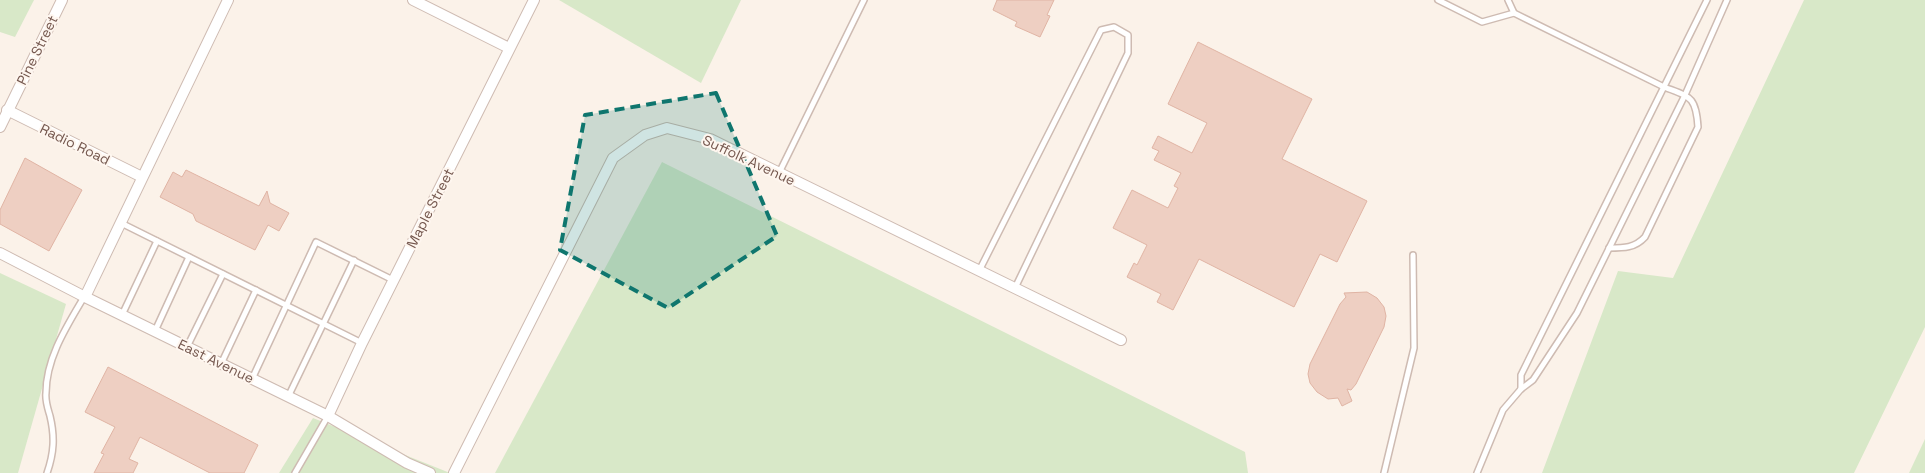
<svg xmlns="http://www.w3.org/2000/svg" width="1925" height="473" viewBox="0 0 1925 473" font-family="'Space Grotesk',sans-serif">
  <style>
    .green { fill: #d8e8c8 }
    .building { fill: #eecfc2; stroke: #e0b4a4 }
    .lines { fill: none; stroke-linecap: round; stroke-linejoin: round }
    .lane-casing { stroke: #cebbb2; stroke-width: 8 }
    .street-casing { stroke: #cebbb2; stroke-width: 12 }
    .lane { stroke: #fff; stroke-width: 5 }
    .street { stroke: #fff; stroke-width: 10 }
    .marked { fill: #0f766e; fill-opacity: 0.2; stroke: #0f766e; stroke-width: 4; stroke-dasharray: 10 6; stroke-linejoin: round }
    .labels { text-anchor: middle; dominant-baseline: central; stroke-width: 4; stroke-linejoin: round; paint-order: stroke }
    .street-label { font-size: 14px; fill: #74574e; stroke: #fef6ef }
  </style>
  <rect width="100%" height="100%" fill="#fbf2e9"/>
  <g class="green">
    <polygon points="0,0 34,0 15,37 0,32"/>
    <polygon points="559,0 741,0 701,83"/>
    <polygon points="1804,0 1925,0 1925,327 1854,473 1542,473 1618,271 1673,278"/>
    <polygon points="662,162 1245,452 1248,473 495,473"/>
    <polygon points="0,273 66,304 18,473 0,473"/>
    <polygon points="313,418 450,473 279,473"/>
    <polygon points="1925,439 1925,473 1909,473"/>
  </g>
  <g class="building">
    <polygon points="997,0 1054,0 1047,15 1050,16 1040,37 1015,26 1017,22 993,10"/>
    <polygon points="1198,42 1312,99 1282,159 1367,201 1337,262 1320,254 1294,307 1199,259 1173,310 1157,302 1161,294 1127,277 1134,263 1137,265 1147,245 1113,228 1132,190 1168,208 1178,188 1174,186 1181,173 1154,160 1159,151 1152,148 1158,136 1192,153 1207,123 1168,104"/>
    <polygon points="25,158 82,190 49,251 0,224 0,210"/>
    <polygon points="186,170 259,206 267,191 270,203 289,213 279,231 268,225 255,250 196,221 193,214 160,197 173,172 182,177"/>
    <polygon points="1367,292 1377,298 1384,307 1386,316 1384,327 1356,384 1351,390 1347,389 1352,401 1342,406 1338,398 1328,399 1317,392 1310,383 1308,374 1310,364 1340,304 1346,297 1344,293"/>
    <polygon points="108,367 258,445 244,473 210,473 140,437 129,459 138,463 133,473 94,473 104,454 101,453 115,427 85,412"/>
  </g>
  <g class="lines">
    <g class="lane-casing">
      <g id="lane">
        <polyline points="1438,0 1482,22 1514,13"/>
        <path d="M1508,0L1514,13L1664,87C1690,97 1696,96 1698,127L1645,237C1635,248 1624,248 1609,248"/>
        <polyline points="779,173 864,0"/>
        <polyline points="121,223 362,343"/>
        <polyline points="979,271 1101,30 1114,27 1128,35 1128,53 1015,288"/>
        <polyline points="122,315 157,241"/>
        <polyline points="155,331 189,257"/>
        <polyline points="187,347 223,274"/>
        <polyline points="221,364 256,290"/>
        <polyline points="252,379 316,242 393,280"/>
        <polyline points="1521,389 1521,375 1707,0"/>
        <polyline points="288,397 354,260"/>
        <path d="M47,473C54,453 55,437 50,416C48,409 45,401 46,393C46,358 67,326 84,297"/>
        <polyline points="295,473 328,416"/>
        <polyline points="1384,473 1414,348 1413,255"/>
        <polyline points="1477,473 1503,410 1521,389 1533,380 1577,313 1685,95 1727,0"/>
      </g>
    </g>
    <g class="street-casing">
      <g id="street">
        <polyline points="413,0 509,48"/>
        <polyline points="7,110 142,177"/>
        <polyline points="0,127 62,0"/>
        <polyline points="0,253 85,297 328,416 407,463 430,473"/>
        <polyline points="85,297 228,0"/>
        <polyline points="328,416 362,343 534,0"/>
        <polyline points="454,473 613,158 645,135 667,128 710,139 1121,340"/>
      </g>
    </g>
    <use href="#lane" class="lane"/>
    <use href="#street" class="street"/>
  </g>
  <path class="marked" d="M716,93L777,236L668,308L560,250L585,115Z"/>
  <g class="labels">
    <g class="street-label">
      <text transform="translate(37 50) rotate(-64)">Pine Street</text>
      <text transform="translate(75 144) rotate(26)">Radio Road</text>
      <text transform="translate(749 160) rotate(25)">Suffolk Avenue</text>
      <text transform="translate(430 208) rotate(-63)">Maple Street</text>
      <text transform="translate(216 361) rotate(26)">East Avenue</text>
    </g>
  </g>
</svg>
